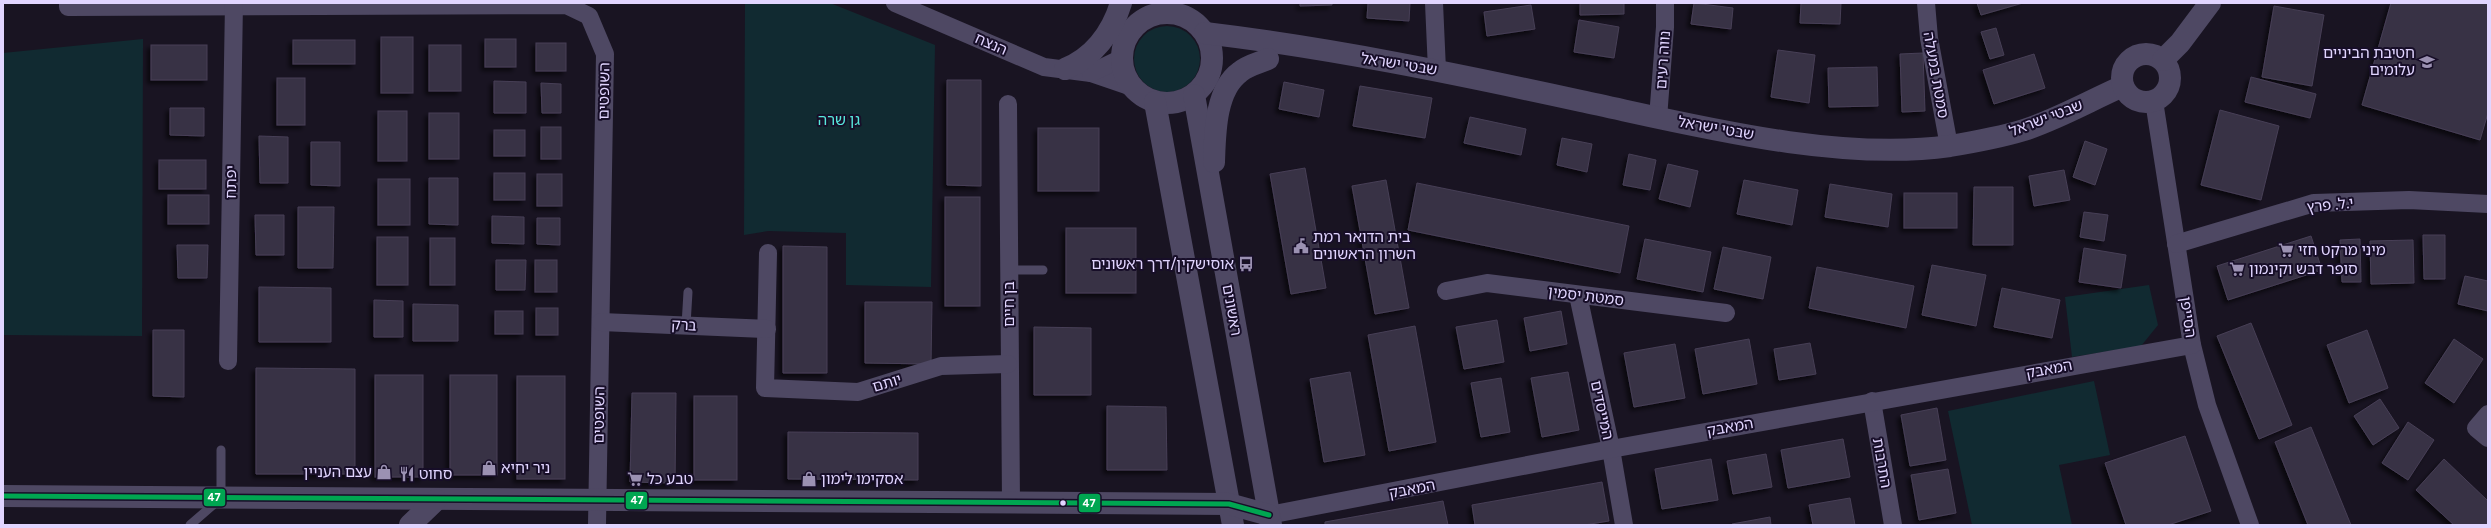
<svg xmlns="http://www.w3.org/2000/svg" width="2491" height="528" viewBox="0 0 2491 528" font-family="Figtree,'Noto Sans Hebrew',sans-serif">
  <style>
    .green { fill: #112a31 }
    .building { fill: #383244; stroke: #473f56; filter: url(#shadow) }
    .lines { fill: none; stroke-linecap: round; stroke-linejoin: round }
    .service { stroke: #4e4863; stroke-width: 9 }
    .minor { stroke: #4e4863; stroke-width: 18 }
    .tertiary { stroke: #4e4863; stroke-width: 22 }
    .bus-1-casing { stroke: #170e28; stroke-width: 8 }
    .bus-1 { stroke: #00a651; stroke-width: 5 }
    .bus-dot { fill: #e1d5ff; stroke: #170e28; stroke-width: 1.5 }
    .labels { text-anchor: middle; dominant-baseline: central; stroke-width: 4; stroke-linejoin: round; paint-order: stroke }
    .street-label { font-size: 15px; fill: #e1d5ff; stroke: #170e28 }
    .poi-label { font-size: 15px; fill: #e1d5ff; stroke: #170e28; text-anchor: start }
    .park-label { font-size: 15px; fill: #58e8dd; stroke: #170e28 }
    .line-badge { stroke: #170e28; stroke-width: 1.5 }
    .badge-label { font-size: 11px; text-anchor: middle; font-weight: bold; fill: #fff }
  </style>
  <defs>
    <filter id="shadow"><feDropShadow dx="-3.5" dy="3.5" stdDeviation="2" flood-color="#0009"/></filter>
  </defs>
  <rect width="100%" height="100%" fill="#191422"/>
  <g class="green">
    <polygon points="745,3 830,3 935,45 931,287 846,285 846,233 768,231 744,235"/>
    <circle cx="1167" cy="59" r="33"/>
    <polygon points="143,39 142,336 3,335 3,53"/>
    <polygon points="2149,285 2158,325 2141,346 2072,357 2065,297"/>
    <polygon points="2094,381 2110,455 2059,465 2072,525 1972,525 1948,411"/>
  </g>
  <g class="building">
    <polygon points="1300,3 1332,3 1332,5 1300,6"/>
    <polygon points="1368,3 1410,3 1409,21 1367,18"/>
    <polygon points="1580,3 1624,3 1624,14 1580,15"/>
    <polygon points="1694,3 1733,8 1731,29 1691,24"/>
    <polygon points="1801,3 1841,3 1840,24 1800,23"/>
    <polygon points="1977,3 2023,3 1981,15"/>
    <polygon points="2391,3 2488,3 2488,113 2480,140 2362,105"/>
    <polygon points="1531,5 1535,29 1487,36 1484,12"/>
    <polygon points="2274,6 2324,15 2312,86 2262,77"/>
    <polygon points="1579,20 1619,27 1614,58 1574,52"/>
    <polygon points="1996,28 2004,55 1990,59 1981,32"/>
    <rect x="381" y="37" width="32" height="56"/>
    <rect x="485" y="39" width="31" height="28"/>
    <rect x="293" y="40" width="62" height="24"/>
    <rect x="536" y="43" width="30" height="28"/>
    <rect x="151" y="45" width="56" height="35"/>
    <rect x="429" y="45" width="32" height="46"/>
    <polygon points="1778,50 1815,55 1809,103 1771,97"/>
    <polygon points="1923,53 1925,111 1902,112 1900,54"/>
    <polygon points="2034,54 2045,88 1994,104 1983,70"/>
    <polygon points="1877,67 1878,106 1829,107 1828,68"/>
    <polygon points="2251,77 2316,94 2310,118 2245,102"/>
    <rect x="277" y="78" width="28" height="47"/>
    <polygon points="947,80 981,80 981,186 947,185"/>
    <polygon points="494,81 526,82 526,113 494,113"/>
    <polygon points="1284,82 1324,90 1319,117 1279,109"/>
    <polygon points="541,83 561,84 561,113 542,113"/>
    <polygon points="1360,86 1432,98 1425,138 1353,126"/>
    <polygon points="170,108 204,108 204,136 170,135"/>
    <polygon points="2220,110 2279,126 2261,200 2201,185"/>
    <rect x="378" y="111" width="29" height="50"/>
    <rect x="429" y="113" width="30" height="46"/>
    <polygon points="1470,117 1526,129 1521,155 1464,143"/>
    <rect x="541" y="127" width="20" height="32"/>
    <rect x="1038" y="128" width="61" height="63"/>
    <rect x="494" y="130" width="31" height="26"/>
    <polygon points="259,136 288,137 288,183 260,183"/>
    <polygon points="1562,138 1592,144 1587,172 1557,165"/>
    <polygon points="2085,141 2107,149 2095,185 2073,177"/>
    <polygon points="311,142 340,142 340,186 311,185"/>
    <polygon points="1629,154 1656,160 1650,190 1623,185"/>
    <rect x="159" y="160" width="47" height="29"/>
    <polygon points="1668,164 1698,171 1690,207 1659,199"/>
    <polygon points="1305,168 1326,288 1291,294 1270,174"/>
    <polygon points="2064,170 2070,200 2034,206 2029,176"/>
    <rect x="494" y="173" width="31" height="27"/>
    <rect x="537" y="174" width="25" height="32"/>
    <polygon points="429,178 458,178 458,225 429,224"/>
    <rect x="378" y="179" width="32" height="46"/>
    <polygon points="1386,180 1409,308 1375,314 1352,186"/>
    <polygon points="1744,180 1798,190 1792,225 1737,214"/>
    <polygon points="1417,183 1629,226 1620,273 1408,230"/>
    <polygon points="1830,184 1892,194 1888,227 1825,217"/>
    <polygon points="1974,187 2013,187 2013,245 1973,245"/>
    <rect x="1904" y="193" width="53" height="35"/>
    <rect x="168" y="195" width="41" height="29"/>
    <rect x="945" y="197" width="35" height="109"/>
    <polygon points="298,207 334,207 333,268 298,268"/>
    <polygon points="2084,212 2108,215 2104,241 2080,237"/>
    <polygon points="255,215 284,215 284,255 256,255"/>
    <polygon points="492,216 524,217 524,244 492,243"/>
    <polygon points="537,218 560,218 560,245 537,244"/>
    <rect x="1066" y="228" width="70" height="65"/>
    <polygon points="2423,235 2445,235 2445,279 2424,279"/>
    <polygon points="2311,236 2322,270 2228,300 2217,266"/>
    <rect x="377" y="237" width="31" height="48"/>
    <rect x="430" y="238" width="25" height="47"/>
    <polygon points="1645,239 1711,252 1703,292 1637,279"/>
    <polygon points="2360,239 2361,282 2342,282 2340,240"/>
    <polygon points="2413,240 2414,283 2371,284 2370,241"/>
    <polygon points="177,245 208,245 207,278 178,278"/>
    <polygon points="783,246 827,247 827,373 783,373"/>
    <polygon points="1723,247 1771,257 1763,299 1714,289"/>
    <polygon points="2084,248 2126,255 2121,288 2079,282"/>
    <polygon points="496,260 526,260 525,290 496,290"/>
    <rect x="535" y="260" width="22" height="32"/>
    <polygon points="1932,265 1986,275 1976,326 1922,315"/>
    <polygon points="1817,267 1914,286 1906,328 1809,308"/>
    <polygon points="2465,276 2488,281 2488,311 2458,304"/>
    <polygon points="259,287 331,288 331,342 259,342"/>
    <polygon points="2002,288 2060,300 2052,338 1994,327"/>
    <polygon points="374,300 403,301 403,337 374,337"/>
    <polygon points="865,302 932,302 931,364 865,363"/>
    <polygon points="413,304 458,305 458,341 413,341"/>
    <rect x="536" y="308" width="22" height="27"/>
    <rect x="495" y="311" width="28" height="23"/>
    <polygon points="1561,311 1567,344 1530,351 1524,318"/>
    <polygon points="1497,320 1504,362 1464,369 1456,327"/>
    <polygon points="2251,323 2292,425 2259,439 2217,336"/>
    <polygon points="1415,326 1436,442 1389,451 1368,335"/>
    <polygon points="1034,327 1091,328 1091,395 1034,395"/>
    <polygon points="153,330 184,330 184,397 153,396"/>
    <polygon points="2367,330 2388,388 2349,403 2327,345"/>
    <polygon points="1749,339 1757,384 1703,394 1695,349"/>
    <polygon points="2454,339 2483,359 2454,403 2425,383"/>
    <polygon points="1810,343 1816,374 1779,380 1774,349"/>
    <polygon points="1675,344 1685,398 1634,407 1624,353"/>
    <polygon points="256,368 355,369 355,474 256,474"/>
    <polygon points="1350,372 1365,455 1324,462 1310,379"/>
    <polygon points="1568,372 1579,430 1542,437 1531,378"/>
    <rect x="375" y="375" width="48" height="102"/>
    <rect x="450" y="375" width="47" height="100"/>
    <rect x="517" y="376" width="48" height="103"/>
    <polygon points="1501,378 1510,432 1481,437 1471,383"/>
    <polygon points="632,393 676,393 675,483 630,482"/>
    <rect x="694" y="396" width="43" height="84"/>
    <polygon points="2380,399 2399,428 2373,445 2354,416"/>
    <polygon points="1107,406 1166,407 1167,470 1107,470"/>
    <polygon points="1937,408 1946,460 1910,466 1901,415"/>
    <polygon points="2408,422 2434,440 2408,480 2382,463"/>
    <polygon points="2311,427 2351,525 2308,525 2275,442"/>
    <polygon points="788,432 918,433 918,480 788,479"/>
    <polygon points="2185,436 2211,511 2168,525 2126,525 2105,463"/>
    <polygon points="1843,439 1850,477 1788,488 1781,450"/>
    <polygon points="1766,454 1772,487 1733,494 1727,461"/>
    <polygon points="1711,459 1718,500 1662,509 1655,469"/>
    <polygon points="2444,459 2488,501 2488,525 2454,525 2416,490"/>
    <polygon points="1948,469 1956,513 1919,520 1911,475"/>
    <polygon points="1602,482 1609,521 1584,525 1475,525 1472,505"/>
    <polygon points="1850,498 1855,525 1813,525 1809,505"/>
    <polygon points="1443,501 1448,525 1325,525 1325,522"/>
    <polygon points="1770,517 1771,525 1732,525 1732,524"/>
  </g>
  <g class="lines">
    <g class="service">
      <polyline points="1009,270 1043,270"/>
      <polyline points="686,325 688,292"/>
      <polyline points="190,525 221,498 221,450"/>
    </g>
    <g class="minor">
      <polyline points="68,3 68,7 566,5 589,16 605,54 597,525"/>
      <polyline points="895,3 1044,67 1091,73 1132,87"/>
      <polyline points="1434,3 1437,70"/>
      <polyline points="1926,3 1929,38 1949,146"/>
      <polyline points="1091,73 1122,58"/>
      <polyline points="2154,101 2192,345 2207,405 2250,525"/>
      <polyline points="1008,104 1011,504"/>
      <polyline points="1658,118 1665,27 1665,3"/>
      <polyline points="2176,244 2314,203 2409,200 2488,204"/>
      <polyline points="768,253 765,388 858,392 941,366 1008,364"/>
      <polyline points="1446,291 1487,283 1726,313"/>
      <polyline points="1578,295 1611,449 1624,525"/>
      <polyline points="601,322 767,329"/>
      <polyline points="228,361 234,3"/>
      <polyline points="1872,401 1893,525"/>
      <polyline points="2488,414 2476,428 2488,438"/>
      <polyline points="1269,515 1611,449 2192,345"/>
    </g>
    <g class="tertiary">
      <circle cx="1167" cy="58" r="45"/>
      <path d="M1205,33C1331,48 1457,74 1581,101C1694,125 1836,162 1950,146C1974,142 2001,137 2024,130C2058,119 2091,100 2123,86"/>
      <circle cx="2146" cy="78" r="24"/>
      <polyline points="2163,60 2180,43 2210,3"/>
      <path d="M1065,69C1094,57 1112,32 1121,3"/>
      <polyline points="1194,95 1271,525"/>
      <polyline points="1155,102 1233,525"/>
      <path d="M1214,162C1215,134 1215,90 1240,72C1248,65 1259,63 1268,59"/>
      <polyline points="3,496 1229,504 1269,515"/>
      <polyline points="410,525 436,500"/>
    </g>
    <g class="bus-1-casing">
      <polyline id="bus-1" points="3,496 1229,504 1269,515"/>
    </g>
    <use href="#bus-1" class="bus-1"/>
  </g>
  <defs>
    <g id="school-bare" transform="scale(1.2)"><path d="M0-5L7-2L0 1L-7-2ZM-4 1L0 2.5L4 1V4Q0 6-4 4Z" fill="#9b91b2" stroke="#170e28" stroke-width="2.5" paint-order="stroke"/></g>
    <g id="civic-bare" transform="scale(1.2)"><path d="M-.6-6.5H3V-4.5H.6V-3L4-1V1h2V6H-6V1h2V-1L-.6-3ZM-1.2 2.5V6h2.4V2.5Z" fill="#9b91b2" stroke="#170e28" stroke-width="2.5" paint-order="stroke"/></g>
    <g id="supermarket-bare" transform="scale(1.2)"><path d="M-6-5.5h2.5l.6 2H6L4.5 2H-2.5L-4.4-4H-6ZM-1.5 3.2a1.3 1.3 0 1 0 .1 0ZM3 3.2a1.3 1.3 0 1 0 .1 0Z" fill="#9b91b2" stroke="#170e28" stroke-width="2.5" paint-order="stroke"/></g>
    <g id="bus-bare" transform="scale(1.2)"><path d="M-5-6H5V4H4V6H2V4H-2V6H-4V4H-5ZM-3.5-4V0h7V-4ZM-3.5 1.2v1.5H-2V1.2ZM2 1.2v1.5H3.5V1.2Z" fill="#9b91b2" stroke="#170e28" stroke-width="2.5" paint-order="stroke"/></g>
    <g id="shop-bare" transform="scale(1.2)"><path d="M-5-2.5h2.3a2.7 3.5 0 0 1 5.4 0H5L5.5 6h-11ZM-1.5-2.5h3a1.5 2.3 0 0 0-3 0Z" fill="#9b91b2" stroke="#170e28" stroke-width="2.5" paint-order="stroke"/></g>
    <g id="restaurant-bare" transform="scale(1.2)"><path d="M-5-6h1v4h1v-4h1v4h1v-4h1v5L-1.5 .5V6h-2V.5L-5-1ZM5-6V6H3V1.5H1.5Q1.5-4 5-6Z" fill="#9b91b2" stroke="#170e28" stroke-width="2.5" paint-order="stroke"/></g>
  </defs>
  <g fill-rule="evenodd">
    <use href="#school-bare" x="2427" y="62"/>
    <use href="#civic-bare" x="1301" y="246"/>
    <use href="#supermarket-bare" x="2286" y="250"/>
    <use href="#bus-bare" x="1246" y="264"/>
    <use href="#supermarket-bare" x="2237" y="269"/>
    <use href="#shop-bare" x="489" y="468"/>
    <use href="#shop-bare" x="384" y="472"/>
    <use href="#restaurant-bare" x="407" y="474"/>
    <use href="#supermarket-bare" x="635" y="479"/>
    <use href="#shop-bare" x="809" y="479"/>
  </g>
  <circle class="bus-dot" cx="1063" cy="503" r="3.5"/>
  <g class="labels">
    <g class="street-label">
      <text transform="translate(991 44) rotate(23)">הנצח</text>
      <text transform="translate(1663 60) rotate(-86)">נווה רעים</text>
      <text transform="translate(1399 64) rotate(9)">שבטי ישראל</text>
      <text transform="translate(1936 75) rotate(80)">סמטת במעלה</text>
      <text transform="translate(604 91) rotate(-89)">השופטים</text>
      <text transform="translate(2046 118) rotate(-21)">שבטי ישראל</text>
      <text transform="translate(1716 128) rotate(10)">שבטי ישראל</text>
      <text transform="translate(231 182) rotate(-89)">יפתח</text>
      <text transform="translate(2330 205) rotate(-6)">י.ל. פרץ</text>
      <text transform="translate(1586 296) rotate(7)">סמטת יסמין</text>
      <text transform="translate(1009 304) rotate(-90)">בן חיים</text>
      <text transform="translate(1232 310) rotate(80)">ראשונים</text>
      <text transform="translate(2188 317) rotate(82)">הסייפן</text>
      <text transform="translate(684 325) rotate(3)">ברק</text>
      <text transform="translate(2049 369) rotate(-11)">המאבק</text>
      <text transform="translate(887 383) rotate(-17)">יותם</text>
      <text transform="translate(1602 410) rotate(78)">המייסדים</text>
      <text transform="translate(599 415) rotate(-89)">השופטים</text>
      <text transform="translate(1730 427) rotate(-10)">המאבק</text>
      <text transform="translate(1882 463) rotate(80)">התרבות</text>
      <text transform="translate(1412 489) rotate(-11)">המאבק</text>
    </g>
    <g class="poi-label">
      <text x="2415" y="53" text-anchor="end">חטיבת הביניים<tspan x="2415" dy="17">עלומים</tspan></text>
      <text x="1313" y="237">בית הדואר רמת<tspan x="1313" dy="17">השרון הראשונים</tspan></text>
      <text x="2298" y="250">מיני מרקט חזי</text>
      <text x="1234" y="264" text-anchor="end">אוסישקין/דרך ראשונים</text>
      <text x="2249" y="269">סופר דבש וקינמון</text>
      <text x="501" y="468">ניר יחיא</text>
      <text x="372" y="472" text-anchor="end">עצם העניין</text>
      <text x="419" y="474">סחוט</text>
      <text x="647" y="479">טבע כל</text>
      <text x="821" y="479">אסקימו לימון</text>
    </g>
    <g class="park-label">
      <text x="839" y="120">גן שרה</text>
    </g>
  </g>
  <g class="line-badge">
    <rect x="203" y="488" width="23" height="19" rx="4" fill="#00a651"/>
    <rect x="625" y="491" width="23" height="19" rx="4" fill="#00a651"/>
    <rect x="1078" y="493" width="23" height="20" rx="4" fill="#00a651"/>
  </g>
  <g class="badge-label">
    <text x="214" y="501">47</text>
    <text x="637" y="504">47</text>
    <text x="1089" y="507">47</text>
  </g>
  <rect width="2491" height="528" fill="none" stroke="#e1d5ff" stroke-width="8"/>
</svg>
